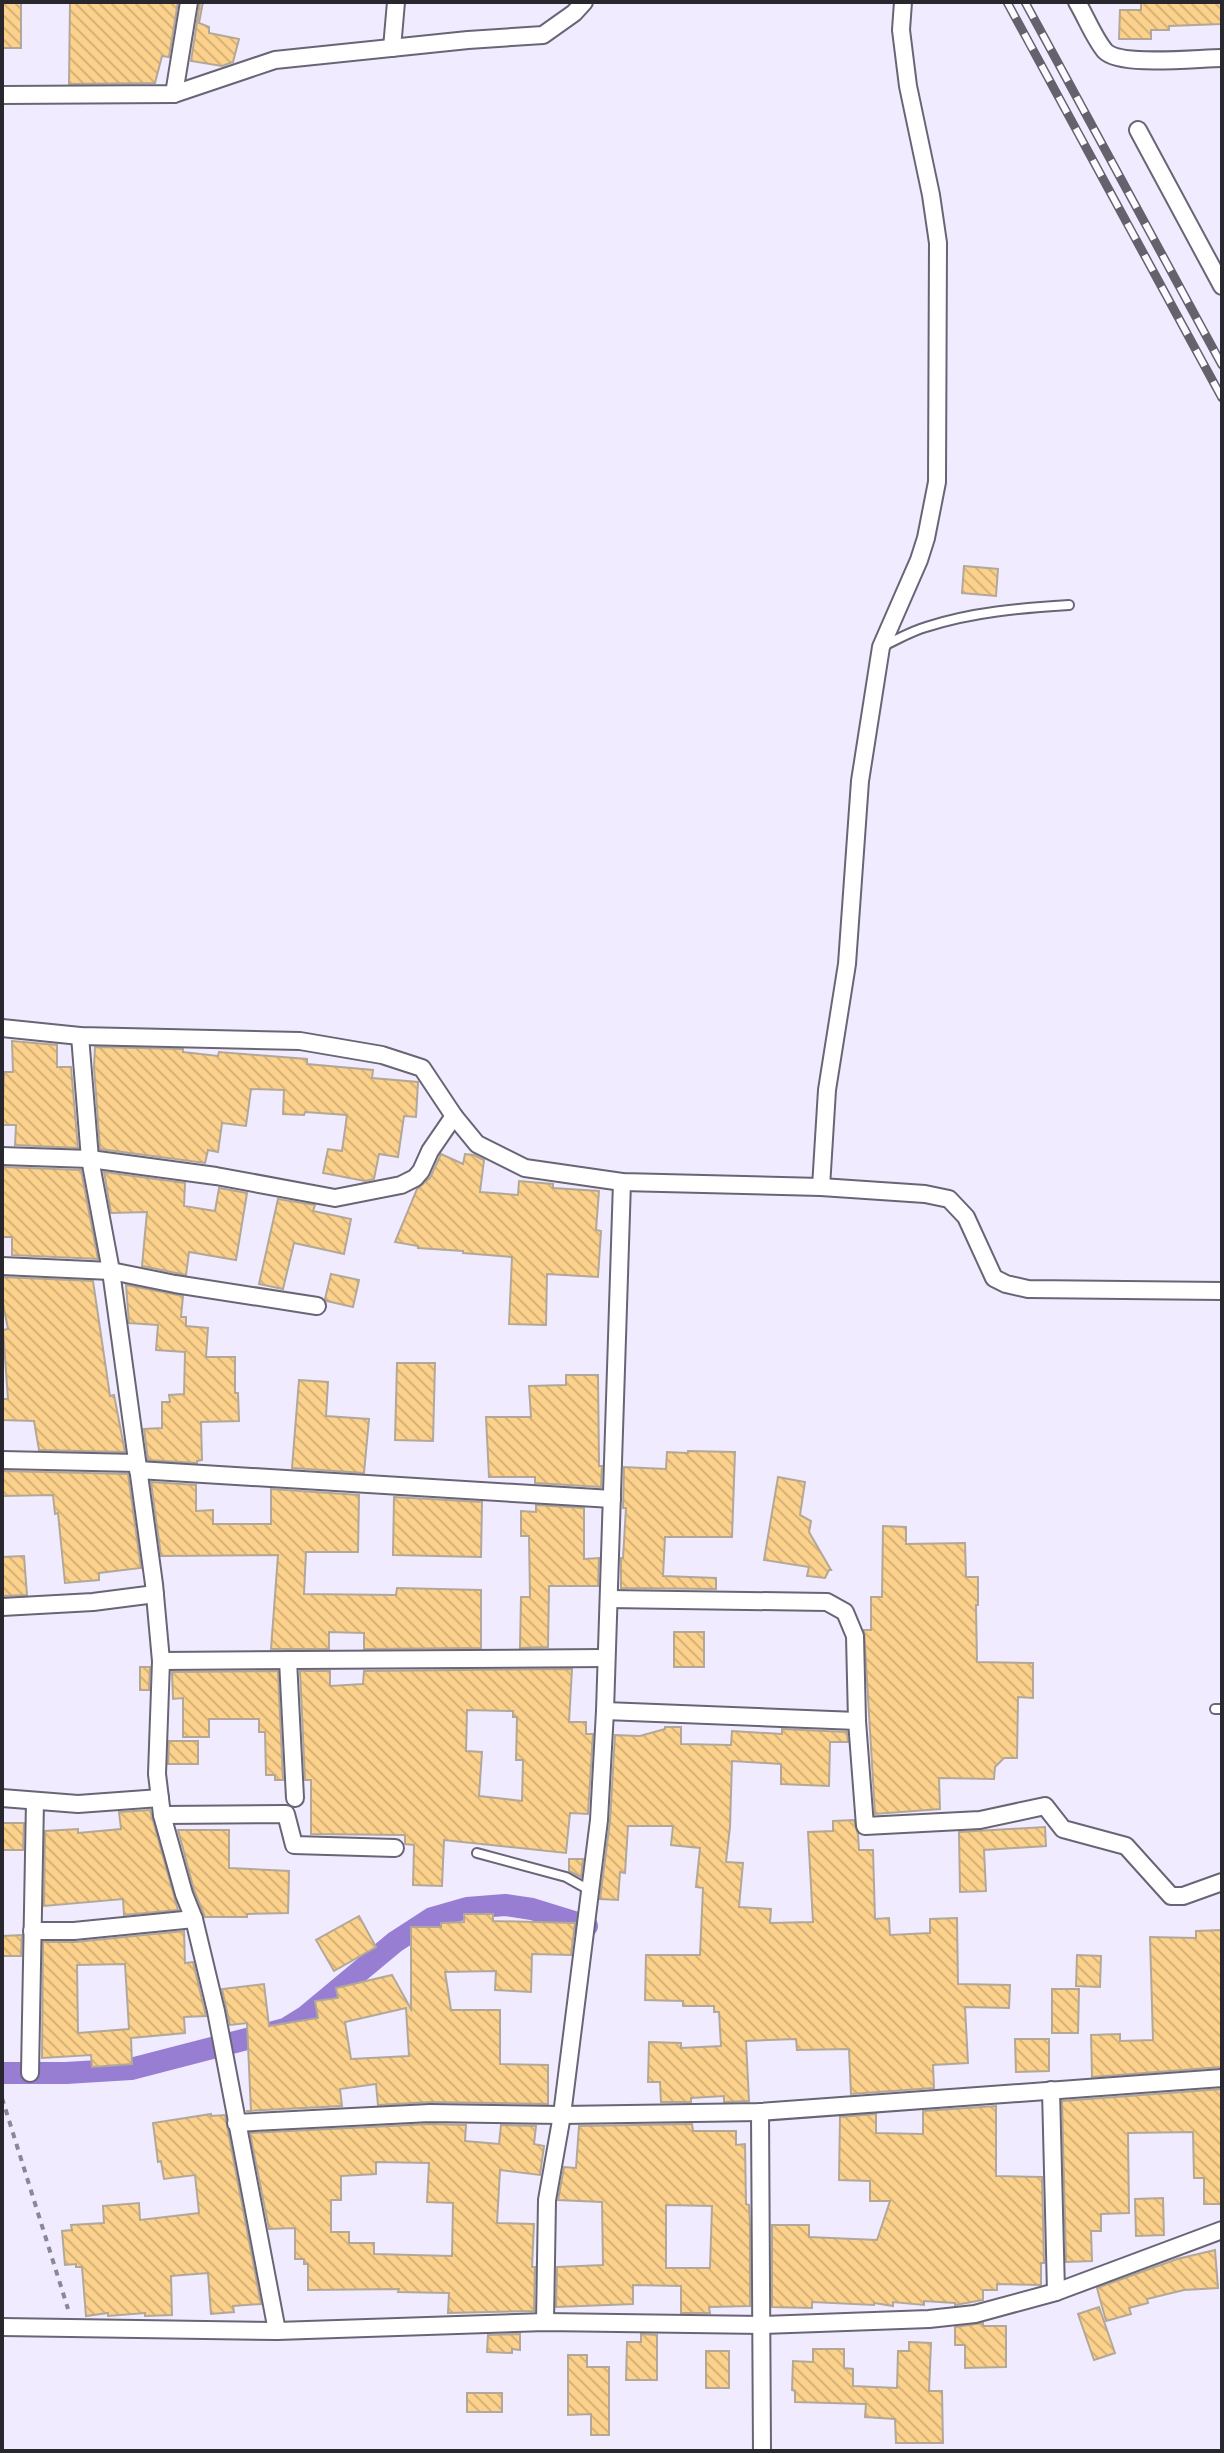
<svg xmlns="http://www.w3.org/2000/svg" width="1224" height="2453" viewBox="0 0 1224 2453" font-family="'PT Serif',serif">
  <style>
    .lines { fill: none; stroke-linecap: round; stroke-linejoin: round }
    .canal { stroke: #977ed2; stroke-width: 22 }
    .building { fill: url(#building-back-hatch); stroke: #b3a898; stroke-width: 2; fill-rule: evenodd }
    .service-casing { stroke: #696575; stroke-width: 12 }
    .minor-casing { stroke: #696575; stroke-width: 20 }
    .path { stroke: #8b8895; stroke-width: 4; stroke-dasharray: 6 6; stroke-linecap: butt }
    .service { stroke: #fff; stroke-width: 8 }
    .minor { stroke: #fff; stroke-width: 16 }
    .rail-casing { stroke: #65626d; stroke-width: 9 }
    .rail { stroke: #fcfbff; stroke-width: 6; stroke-dasharray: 18; stroke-linecap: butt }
  </style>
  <defs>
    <pattern id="building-back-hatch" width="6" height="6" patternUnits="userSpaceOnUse" patternTransform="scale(2)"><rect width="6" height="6" fill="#fbd18b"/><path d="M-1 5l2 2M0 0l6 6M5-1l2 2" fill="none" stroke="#d7b378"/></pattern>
  </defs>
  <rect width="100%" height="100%" fill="#f0ebff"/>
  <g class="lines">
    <polyline class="canal" points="2,2073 66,2073 131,2069 285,2029 306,2016 395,1942 432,1918 467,1908 505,1905 532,1909 587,1926"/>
  </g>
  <g class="building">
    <rect x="2" y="2" width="19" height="46"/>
    <polygon points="70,2 178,2 169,57 162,56 155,83 69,84"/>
    <polygon points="200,2 203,2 199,23 209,27 209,33 239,39 233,62 222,66 191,61"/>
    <polygon points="1141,2 1221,2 1221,24 1169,26 1169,30 1151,30 1151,39 1119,39 1120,10 1141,10"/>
    <polygon points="964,566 998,569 996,596 962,593"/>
    <polygon points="12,1041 57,1045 57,1067 71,1067 78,1148 15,1145 16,1125 2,1125 4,1072 13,1072"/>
    <polygon points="95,1047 183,1049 183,1052 218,1056 219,1052 307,1059 307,1064 373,1070 372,1078 418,1082 416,1117 404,1116 398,1157 379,1154 374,1179 365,1181 323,1173 328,1149 342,1151 347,1115 305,1112 304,1115 283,1114 284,1090 251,1089 246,1126 222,1123 218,1152 208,1150 205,1163 100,1149 94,1067"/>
    <polygon points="441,1154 463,1164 465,1154 474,1155 484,1160 480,1192 518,1195 519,1181 553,1184 553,1188 599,1191 596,1230 601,1231 598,1277 547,1274 546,1325 509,1324 512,1257 463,1253 463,1251 418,1248 418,1246 395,1242 417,1189 430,1178"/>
    <polygon points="2,1167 81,1170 98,1259 12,1255 12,1237 2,1237"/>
    <polygon points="104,1172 185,1183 184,1206 215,1211 219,1188 247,1193 236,1260 189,1252 186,1275 142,1266 147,1212 111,1213"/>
    <polygon points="278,1199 315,1205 313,1211 351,1219 344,1254 294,1243 283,1289 259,1284"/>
    <polygon points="331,1274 359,1280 353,1307 327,1301 325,1299"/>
    <polygon points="2,1277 93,1281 110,1396 114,1395 125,1452 39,1450 34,1421 2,1420 2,1399 8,1399 3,1330 8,1329 2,1299"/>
    <polygon points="126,1285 183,1296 181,1317 186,1317 186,1326 208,1328 206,1357 235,1357 235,1393 238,1393 239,1421 201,1422 202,1460 197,1461 197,1463 148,1460 144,1429 162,1428 162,1402 170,1402 169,1395 184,1394 185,1352 156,1350 158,1325 129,1323"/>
    <polygon points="397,1363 435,1363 433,1441 395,1440"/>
    <polygon points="566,1375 598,1375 599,1466 602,1466 601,1487 535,1483 535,1477 489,1477 486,1417 531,1417 529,1386 566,1385"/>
    <polygon points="299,1380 328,1382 326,1416 369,1419 364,1473 292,1468"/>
    <polygon points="688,1451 735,1452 732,1537 665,1537 663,1576 716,1578 716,1589 621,1588 621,1558 623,1558 626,1508 623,1508 624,1467 666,1469 667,1452 688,1453"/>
    <polygon points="2,1471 128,1474 141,1568 99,1573 99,1580 65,1583 58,1513 55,1514 53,1495 2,1496"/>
    <polygon points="778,1477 805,1482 800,1515 811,1521 809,1532 831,1570 829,1570 825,1578 807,1576 809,1567 764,1560"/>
    <polygon points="151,1482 196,1485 196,1511 213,1510 213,1524 271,1524 271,1489 359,1495 358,1552 306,1552 304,1594 396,1595 397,1588 481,1590 481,1648 364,1649 364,1633 329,1632 329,1649 271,1649 278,1555 161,1556"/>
    <polygon points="394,1497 482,1502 481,1557 393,1555"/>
    <polygon points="536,1505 584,1508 584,1559 599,1558 598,1586 549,1586 548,1647 520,1648 521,1597 530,1597 529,1536 521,1536 521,1511 536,1512"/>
    <polygon points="883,1526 906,1527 906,1544 965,1543 966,1577 978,1577 978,1605 976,1605 977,1662 1033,1663 1033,1698 1018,1697 1017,1758 1004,1758 995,1767 994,1779 939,1778 940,1809 875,1814 864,1630 871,1630 871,1597 882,1597"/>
    <polygon points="24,1556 27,1595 2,1596 2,1557"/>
    <rect x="674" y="1632" width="30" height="35"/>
    <polygon points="140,1667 150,1667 149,1690 140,1690"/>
    <path d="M572,1669L569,1722H586V1734H593L588,1814L570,1813L566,1853L444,1840L442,1886L413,1885L414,1845L405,1844V1835L311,1834V1780H305L300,1671H330V1686L363,1684L364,1671ZM467,1710L513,1711V1717H517L516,1760H523L522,1801L479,1796L482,1752L466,1751Z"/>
    <polygon points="278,1671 283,1780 275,1780 275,1775 266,1775 265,1732 259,1732 259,1719 209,1719 209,1737 183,1737 183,1698 173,1699 172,1672"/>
    <polygon points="665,1727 681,1727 681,1744 731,1745 732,1731 782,1734 782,1729 847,1732 848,1742 830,1742 829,1786 781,1784 781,1764 732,1761 730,1827 726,1862 743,1863 739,1907 771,1909 770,1923 813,1922 808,1832 833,1831 833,1821 854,1820 858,1834 859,1850 873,1850 875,1919 889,1918 890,1935 930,1933 930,1919 957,1918 958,1984 1010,1985 1009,2008 965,2007 968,2063 933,2065 934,2088 851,2094 849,2049 797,2050 796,2039 746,2041 749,2101 724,2102 724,2096 691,2098 691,2102 661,2102 660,2082 648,2082 649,2042 681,2043 681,2048 721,2046 719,2012 714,2012 714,2006 683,2006 683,2001 645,2000 646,1955 700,1955 703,1888 696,1887 700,1848 671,1845 673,1826 628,1826 625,1873 620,1872 618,1900 600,1899 610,1821 615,1735 640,1736 665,1729"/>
    <polygon points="169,1741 198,1741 198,1764 168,1764"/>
    <polygon points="150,1810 178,1910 124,1915 123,1899 44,1906 45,1831 78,1829 78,1833 121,1829 119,1812"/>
    <polygon points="2,1823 24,1823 23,1850 2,1850"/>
    <polygon points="1045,1827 1046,1846 984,1850 986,1891 960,1892 959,1832"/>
    <polygon points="178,1830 229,1830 229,1868 289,1871 288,1913 247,1914 247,1917 205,1917 194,1890"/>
    <polygon points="569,1859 583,1859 581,1877 569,1871"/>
    <path d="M464,1914H493V1921L575,1923L571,1955L532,1954L531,1992L495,1990L496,1971L445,1972L451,2010H500V2064L548,2065V2104L430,2102L378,2105L376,2084L340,2089L342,2106L246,2111H251L247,2023L230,2025L222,1989L264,1984L269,2026L318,2018L315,2001L338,1998L336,1988L392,1975L411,2009V1927H441V1923L464,1922ZM406,2008L409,2056L351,2059L345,2022Z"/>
    <polygon points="359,1916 376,1947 334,1971 316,1940"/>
    <polygon points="1222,1930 1222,2067 1092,2077 1091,2035 1120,2034 1120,2041 1153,2040 1150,1937 1196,1938 1196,1931"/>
    <path d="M184,1931L185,1963L193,1962L206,2016L184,2017L185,2033L131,2038L132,2064L92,2067L91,2055L42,2058L43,1942H75ZM125,1964L129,2029L78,2033L77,1965Z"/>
    <polygon points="22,1935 21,1956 2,1956 2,1936"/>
    <polygon points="1077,1955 1101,1956 1100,1987 1076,1986"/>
    <polygon points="1052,1989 1079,1989 1078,2033 1052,2033"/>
    <polygon points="1015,2039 1049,2039 1049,2071 1016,2072"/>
    <polygon points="1222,2089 1222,2204 1204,2204 1204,2178 1194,2178 1193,2132 1128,2133 1129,2213 1101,2214 1101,2231 1091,2231 1092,2261 1066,2262 1062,2101"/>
    <polygon points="996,2106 996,2176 1042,2177 1044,2263 1041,2263 1041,2285 997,2284 997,2290 983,2290 983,2300 955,2305 955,2303 924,2301 924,2305 893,2302 893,2306 874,2303 874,2305 812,2302 812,2308 772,2307 772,2225 809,2225 809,2237 877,2240 890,2201 870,2201 870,2181 839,2180 840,2117 876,2114 876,2133 923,2134 923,2111"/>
    <polygon points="211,2114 211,2116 225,2115 261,2304 233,2306 234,2312 211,2314 208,2273 171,2276 172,2315 145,2316 145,2313 108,2316 108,2313 86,2316 82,2267 76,2267 76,2264 65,2265 62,2231 72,2230 71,2225 104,2223 103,2206 139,2203 140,2220 199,2213 195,2175 164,2179 161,2161 158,2162 153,2123"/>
    <path d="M430,2124L466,2125L465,2141L499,2144L501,2125L536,2126L534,2144L544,2146L540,2175L500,2170L497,2223L534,2224L532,2267H535L534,2311L448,2313L449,2293L398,2292L399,2289L308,2290V2264H304V2259H295V2228L269,2229L250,2133ZM376,2162L429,2163L427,2202L453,2203L452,2256L374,2254V2243H349V2232H331V2200H341V2176L376,2174Z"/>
    <path d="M692,2124L693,2131H736V2145L745,2144L746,2204L749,2205L750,2225V2306L709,2307L710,2313H681V2286L633,2285V2304L556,2307L557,2267L603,2265L602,2202L558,2200L564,2167L576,2168L579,2126ZM666,2205L712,2206L710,2268H666Z"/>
    <polygon points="1163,2198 1164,2235 1136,2236 1135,2199"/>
    <polygon points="1215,2250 1218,2288 1184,2290 1147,2299 1148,2303 1129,2308 1131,2314 1106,2321 1097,2288 1177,2259"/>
    <polygon points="1099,2307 1115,2353 1094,2360 1078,2314"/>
    <polygon points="983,2323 983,2326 1006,2326 1006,2367 965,2368 965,2345 955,2345 955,2327"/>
    <polygon points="520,2334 520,2350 512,2349 512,2353 487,2352 488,2335"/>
    <polygon points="641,2334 657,2335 657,2380 626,2380 627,2342 641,2342"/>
    <polygon points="909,2342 931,2343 929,2391 942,2391 943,2443 896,2443 895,2419 865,2417 866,2404 795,2402 795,2391 792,2390 793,2361 813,2362 813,2349 844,2349 844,2368 853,2369 853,2386 897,2388 898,2351 909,2351"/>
    <rect x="706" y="2351" width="23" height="37"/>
    <polygon points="568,2355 587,2355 587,2367 609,2367 609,2435 591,2435 591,2414 568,2415"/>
    <rect x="467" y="2393" width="35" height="19"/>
  </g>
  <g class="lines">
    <g class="service-casing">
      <g id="service">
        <path d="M885,645C898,639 912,631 926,627C972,612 1021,608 1069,605"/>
        <polyline points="1215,1709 1222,1709"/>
        <polyline points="477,1853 566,1877 591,1891"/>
      </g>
    </g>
    <g class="minor-casing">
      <g id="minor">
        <path d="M1077,2C1086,17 1094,38 1105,51C1120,67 1198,58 1222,58"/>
        <polyline points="392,48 396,2"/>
        <polyline points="174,94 189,2"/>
        <polyline points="2,95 174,94 275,60 468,40 543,35 574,13 584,2"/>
        <polyline points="1138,130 1222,286"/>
        <polyline points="2,1028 80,1036 300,1041 382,1055 422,1068 454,1116 477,1144 525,1168 622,1182 821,1187 925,1194 949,1199 966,1217 994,1278 1006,1284 1028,1289 1222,1291"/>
        <polyline points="80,1036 90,1159 111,1271 154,1584 161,1661 157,1774 162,1815 184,1894 194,1919 216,2011 277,2331"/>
        <polyline points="2,1156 90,1159 216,1176 335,1198 401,1185 415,1178 421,1171 430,1151 454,1116"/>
        <polyline points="821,1187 827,1090 847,964 860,781 881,647 919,560 926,538 937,482 938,243 931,195 908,86 901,30 903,2"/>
        <polyline points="2,1266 111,1271 175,1284 317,1306"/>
        <polyline points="2,1460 137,1463"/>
        <polyline points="138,1470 612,1499"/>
        <polyline points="609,1599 827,1602 845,1612 855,1636 857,1721 865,1826 980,1820 1045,1806 1063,1829 1126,1846 1171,1896 1183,1896 1222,1882"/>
        <polyline points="2,1607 93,1602 155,1594"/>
        <polyline points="288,1660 295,1798"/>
        <polyline points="161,1661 605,1658"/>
        <polyline points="605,1711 857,1721"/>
        <polyline points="2,1798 78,1804 160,1798"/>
        <polyline points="162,1815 286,1814 294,1845 395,1848"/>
        <polyline points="32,1931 74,1931 194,1919"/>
        <polyline points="30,2073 35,1801"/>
        <polyline points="1051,2090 1056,2292"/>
        <polyline points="760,2112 762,2451"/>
        <polyline points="236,2123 430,2113 562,2115 760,2112 1222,2078"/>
        <polyline points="545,2322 547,2200 562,2115 599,1820 605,1711 622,1182"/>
        <polyline points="2,2327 277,2331 545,2322 763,2325 929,2319 975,2314 1056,2292 1222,2230"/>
      </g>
    </g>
    <polyline class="path" points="2,2098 68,2309"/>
    <use href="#service" class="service"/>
    <use href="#minor" class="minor"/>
    <g class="rail-casing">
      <g id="rail">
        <polyline points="1007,2 1222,398"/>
        <polyline points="1025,2 1222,365"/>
      </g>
    </g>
    <use href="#rail" class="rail"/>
  </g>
  <rect width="1224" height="2453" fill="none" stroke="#29272e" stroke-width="8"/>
</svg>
